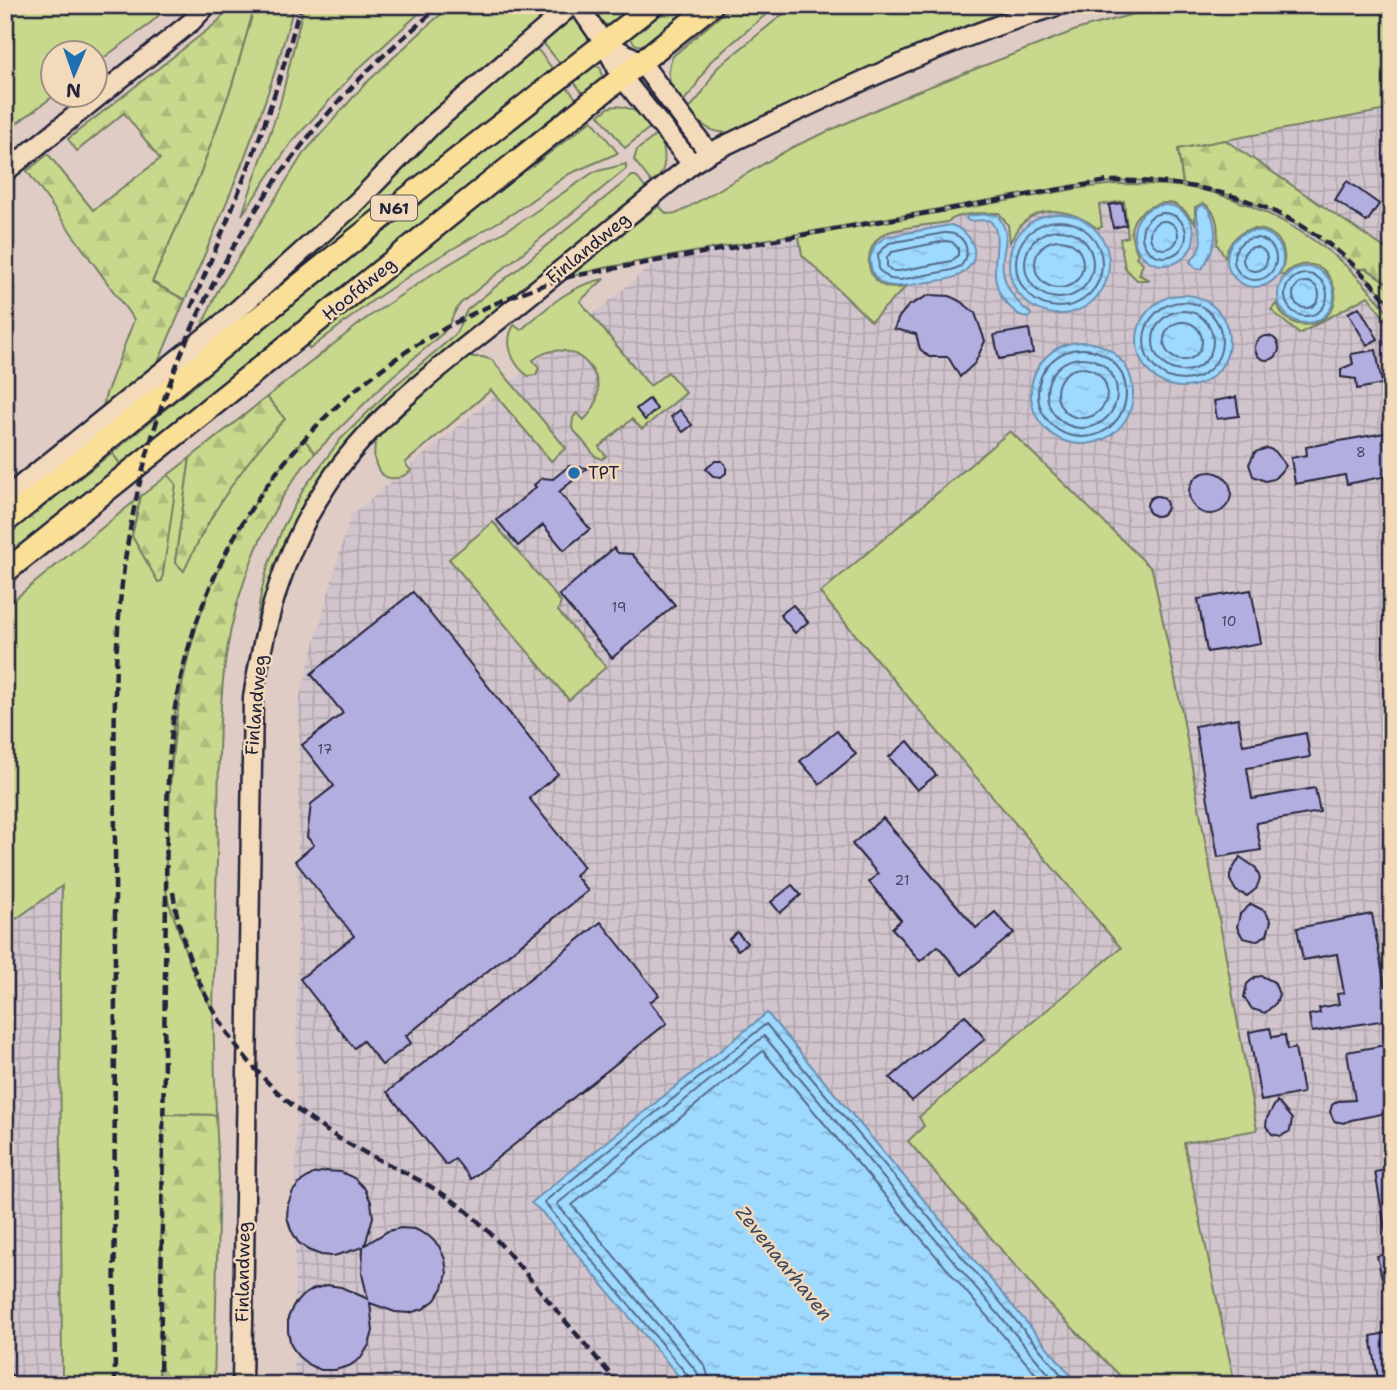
<svg xmlns="http://www.w3.org/2000/svg" width="1397" height="1390" viewBox="0 0 1397 1390" font-family="'Shantell Sans',sans-serif">
  <style>
    .industrial { fill: url(#industrial-grid) }
    .green { fill: #c8d98d; stroke: #757e64; stroke-width: 2 }
    .forest { fill: url(#forest-firs); stroke: #757e64; stroke-width: 2 }
    .water { fill: url(#water-ripples); stroke: #6c90b1; stroke-width: 2 }
    .lines { fill: none; stroke-linecap: round; stroke-linejoin: round }
    .shore { stroke: #546b89; stroke-width: 2 }
    .building { fill: #b3aee0; stroke: #22223b; stroke-width: 2 }
    .minor-casing { stroke: #22223b; stroke-width: 23 }
    .major-casing { stroke: #22223b; stroke-width: 26 }
    .minor { stroke: #f2daba; stroke-width: 18 }
    .major { stroke: #fadf96; stroke-width: 21 }
    .rail { stroke: #22223b; stroke-width: 4.5; stroke-dasharray: 10 5; stroke-linecap: butt }
    .poi-dot { fill: #1f6fb2; stroke: #f2daba; stroke-width: 2.5 }
    .labels { text-anchor: middle; dominant-baseline: central; stroke-width: 5; stroke-linejoin: round; paint-order: stroke }
    .number-label { font-size: 14px; fill: #464564 }
    .shield { fill: #f2daba; stroke: #605961; stroke-width: 2 }
    .shield-label { font-size: 16px; font-weight: bold; fill: #22223b }
    .street-label { font-size: 18px; fill: #22223b; stroke: #f2daba }
    .poi-label { font-size: 18px; fill: #22223b; stroke: #f2daba; text-anchor: start }
    .water-label { font-size: 19px; font-style: italic; fill: #3b4762; stroke: #f2daba }
  </style>
  <defs>
    <pattern id="industrial-grid" width="8" height="8" patternUnits="userSpaceOnUse" patternTransform="scale(1.75)"><rect width="8" height="8" fill="#d2c4cd"/><path d="M0 4h8M4 0v8" fill="none" stroke="#b4a8b1"/></pattern>
    <pattern id="forest-firs" width="22" height="20" patternUnits="userSpaceOnUse" patternTransform="scale(1.75)"><rect width="22" height="20" fill="#c8d98d"/><path d="M5 1l3.5 6h-7zM16 11l3.5 6h-7z" fill="#acba7b"/></pattern>
    <pattern id="water-ripples" width="26" height="14" patternUnits="userSpaceOnUse" patternTransform="scale(1.75)"><rect width="26" height="14" fill="#9ed9ff"/><path d="M2 4q2-2 4 0t4 0M15 11q2-2 4 0t4 0" fill="none" stroke="#88badb"/></pattern>
  </defs>
  <rect width="100%" height="100%" fill="#dfcdc5"/>
  <filter id="ink" filterUnits="userSpaceOnUse"><feTurbulence type="fractalNoise" baseFrequency=".0143" numOctaves="2"/><feDisplacementMap in="SourceGraphic" scale="14" xChannelSelector="R" yChannelSelector="G"/><feConvolveMatrix kernelMatrix="1 2 1 2 8 2 1 2 1" color-interpolation-filters="sRGB"/></filter>
  <g filter="url(#ink)">
    <g class="industrial">
      <polygon points="1392,5 1392,1385 294,1385 299,699 350,516 704,222"/>
      <polygon points="63,561 65,1385 5,1385 5,614"/>
    </g>
    <g class="green">
      <polygon points="5,5 170,5 146,27 95,64 94,52 52,52 52,94 55,95 5,132"/>
      <path d="M255,5H294C268,107 227,204 185,300L152,282L199,177L232,85Z"/>
      <polygon points="304,5 428,5 355,72 291,143 242,215 280,104"/>
      <polygon points="453,5 562,5 378,177 197,337 216,294 303,154 364,85 434,20"/>
      <path d="M592,5H638L608,25C598,23 593,16 592,5Z"/>
      <path d="M663,5H697L645,45C636,47 632,43 630,35Z"/>
      <path d="M733,5H777L710,62L693,90L682,103C670,89 664,73 673,56Z"/>
      <path d="M794,5H1041L734,132C713,135 701,126 688,110L701,95L717,68Z"/>
      <polygon points="1166,5 1392,5 1392,109 1178,149 1183,184 1132,180 1075,185 603,268 561,279 659,206 667,214 678,213 793,147 913,93 1079,29"/>
      <polygon points="566,19 577,20 590,36 589,42 562,66 540,39"/>
      <polygon points="532,48 539,51 555,72 305,271 275,290 335,234 427,137"/>
      <path d="M590,65L600,67C607,80 593,88 585,96L571,78Z"/>
      <polygon points="564,83 578,101 123,468 112,453"/>
      <path d="M617,106C634,108 641,114 653,125L625,148L599,115L610,107Z"/>
      <polygon points="592,120 618,153 569,174 515,212 427,264 372,301 310,349 305,344 488,194 534,165"/>
      <path d="M658,134C667,150 668,171 653,184L634,160L637,150Z"/>
      <path d="M626,164V169L461,303C451,314 452,324 443,333L385,383L315,453L304,439C227,527 174,644 171,761C170,773 173,786 174,798C176,825 179,851 182,877C186,924 184,969 213,1009L216,1115L163,1114L159,1385H62L60,983L62,886L5,927V607L141,496L132,536L176,484L168,475L190,458L175,562L184,570C209,515 243,463 284,419L267,397L364,320L434,273L517,224L594,172Z"/>
      <polygon points="632,176 636,176 646,189 418,376 277,566 256,625 261,593 268,566 283,527 304,488 340,440 391,389 455,335 467,310"/>
      <path d="M1117,184C1150,184 1183,184 1214,193C1273,210 1333,246 1372,293C1383,306 1392,313 1392,329L1368,296L1299,334L1271,310L1277,303C1279,308 1281,314 1285,317C1308,338 1347,313 1332,282C1327,272 1323,267 1312,265C1301,263 1290,267 1283,276L1280,274C1301,231 1238,207 1225,257L1217,244C1219,229 1218,211 1203,203L1195,207V223C1189,216 1183,207 1174,204C1159,200 1136,210 1132,226C1129,235 1134,246 1138,254L1136,257L1143,263L1139,275L1150,280H1137L1125,268L1120,239L1128,237L1124,201L1099,205L1102,227L1097,228C1076,212 1045,202 1023,223C1018,228 1014,236 1010,242L1008,225L999,213C982,213 961,212 947,222C931,225 900,227 886,233C865,243 862,276 884,286C891,289 899,288 906,287L871,321L802,255L799,237L1081,188Z"/>
      <polygon points="1365,268 1392,286 1392,309 1384,296 1359,270"/>
      <path d="M604,279L580,301L650,386L668,372L686,393L642,429L632,419L599,447L606,456L602,459L595,456L572,428L573,418L577,413L584,420C622,384 574,328 533,360L539,368L536,375L528,376C512,364 503,343 514,325L521,330C547,308 570,285 604,279Z"/>
      <path d="M466,357H483L492,360L566,448L551,461L491,390L405,463L411,471C397,482 380,482 375,461C373,454 375,445 376,438Z"/>
      <polygon points="1010,431 1152,569 1182,712 1257,1130 1184,1143 1235,1385 1129,1385 1041,1296 908,1141 924,1126 919,1117 1121,948 820,593"/>
      <polygon points="493,522 561,602 558,611 606,667 569,700 449,559"/>
    </g>
    <g class="forest">
      <polygon points="234,5 255,5 232,85 199,177 152,282 185,300 155,370 101,415 106,394 134,320 27,171 48,154 93,210 160,159 124,113 77,151 68,139 215,24"/>
      <path d="M1225,140L1392,253V286L1366,268L1359,270C1306,224 1252,196 1183,184L1178,149Z"/>
      <path d="M267,397L285,419C243,463 209,516 184,571L175,562L190,458Z"/>
      <path d="M304,439L315,453C268,504 236,588 226,656C218,711 219,767 218,822C216,884 215,946 213,1009C195,985 187,955 177,926C174,916 169,906 167,896C163,878 168,837 169,816C173,668 204,552 304,439Z"/>
      <polygon points="112,453 123,468 5,561 5,536"/>
      <polygon points="168,475 176,484 162,581 158,582 132,536 141,496"/>
      <polygon points="163,1114 216,1115 219,1177 214,1385 159,1385"/>
    </g>
    <g class="water">
      <path d="M1202,205L1209,209C1220,233 1215,248 1202,269L1196,268L1190,262C1210,240 1196,232 1197,209Z"/>
      <circle cx="1164" cy="235" r="30"/>
      <circle cx="1059" cy="264" r="50"/>
      <path d="M987,214L997,215C1009,231 1006,239 1003,257C1000,281 1013,300 1031,314L1029,318C1021,317 1017,313 1010,307C978,277 1010,237 989,220L969,221L966,219L968,216Z"/>
      <path d="M951,225C971,231 984,255 965,271C956,280 940,280 929,282C903,286 871,296 870,258L875,245L885,237Z"/>
      <circle cx="1255" cy="259" r="28"/>
      <circle cx="1306" cy="295" r="28"/>
      <circle cx="1183" cy="341" r="46"/>
      <circle cx="1082" cy="393" r="51"/>
      <polygon points="767,1013 1079,1385 686,1385 542,1212 531,1203"/>
    </g>
    <g class="lines">
      <g class="shore">
        <circle cx="1164" cy="235" r="22"/>
        <circle cx="1059" cy="264" r="43"/>
        <circle cx="1164" cy="235" r="14"/>
        <circle cx="1059" cy="264" r="34"/>
        <path d="M944,233C960,232 969,243 966,258L961,266L952,270L900,280L890,279L879,270L878,254L889,243Z"/>
        <circle cx="1255" cy="259" r="21"/>
        <circle cx="1059" cy="264" r="24"/>
        <polygon points="945,241 952,242 958,248 958,255 952,261 899,271 892,271 887,266 887,257 892,252"/>
        <circle cx="1255" cy="259" r="12"/>
        <circle cx="1306" cy="295" r="21"/>
        <circle cx="1306" cy="295" r="13"/>
        <circle cx="1183" cy="341" r="39"/>
        <circle cx="1183" cy="341" r="30"/>
        <circle cx="1183" cy="341" r="19"/>
        <circle cx="1082" cy="393" r="44"/>
        <circle cx="1082" cy="393" r="35"/>
        <circle cx="1082" cy="393" r="25"/>
        <polyline points="691,1385 689,1377 544,1202 766,1024 1070,1385"/>
        <polyline points="700,1385 697,1372 557,1204 764,1036 1058,1385"/>
        <polyline points="711,1385 705,1366 572,1205 763,1051 1045,1385"/>
      </g>
    </g>
    <g class="building">
      <polygon points="1347,181 1379,204 1367,222 1335,200"/>
      <polygon points="1122,203 1126,225 1113,228 1109,205"/>
      <polygon points="929,295 950,296 963,303 975,313 985,341 975,363 960,377 948,357 929,357 920,349 916,334 894,329 899,317 908,306"/>
      <polygon points="1359,307 1378,339 1367,345 1348,313"/>
      <polygon points="1029,329 1033,353 999,359 994,335"/>
      <circle cx="1267" cy="348" r="12"/>
      <polygon points="1376,350 1382,384 1357,389 1356,379 1341,377 1341,369 1353,364 1351,354"/>
      <polygon points="1236,397 1239,416 1217,419 1214,401"/>
      <polygon points="649,399 657,409 645,420 636,409"/>
      <polygon points="680,410 692,425 683,432 671,417"/>
      <polygon points="1390,432 1392,475 1347,484 1345,475 1295,484 1291,458 1307,455 1306,447"/>
      <polygon points="1267,448 1275,451 1286,466 1274,479 1265,481 1253,476 1249,464 1255,452"/>
      <polygon points="715,461 722,461 726,466 726,473 721,477 713,476 706,469"/>
      <polygon points="569,466 588,468 559,492 590,529 564,550 543,525 518,546 497,520 536,487 534,485 542,478 553,479"/>
      <circle cx="1210" cy="493" r="21"/>
      <circle cx="1157" cy="506" r="10"/>
      <polygon points="614,548 618,553 632,554 675,605 612,658 559,595"/>
      <polygon points="1251,590 1261,643 1207,652 1198,599"/>
      <polygon points="413,592 558,774 529,798 584,867 575,875 588,891 406,1036 411,1043 382,1065 363,1041 354,1048 300,979 354,936 295,861 314,845 307,837 311,804 334,786 302,745 343,713 311,674"/>
      <polygon points="793,605 808,622 795,633 780,615"/>
      <polygon points="1238,718 1243,745 1306,733 1310,757 1247,768 1252,799 1315,788 1320,812 1256,823 1261,850 1218,857 1195,726"/>
      <polygon points="837,731 856,754 820,784 800,761"/>
      <polygon points="908,741 936,775 917,790 889,757"/>
      <polygon points="883,818 976,928 995,912 1014,933 962,975 938,946 920,961 892,928 901,920 869,882 878,874 852,844"/>
      <polygon points="1240,857 1256,868 1260,879 1256,889 1247,896 1236,891 1230,880 1230,874"/>
      <polygon points="792,885 801,895 780,913 771,902"/>
      <polygon points="1251,904 1265,911 1271,921 1267,935 1256,941 1243,938 1237,927 1240,914"/>
      <polygon points="1372,914 1385,986 1392,985 1392,1019 1312,1032 1309,1015 1320,1013 1319,1008 1339,1004 1337,994 1344,993 1337,954 1303,960 1297,928"/>
      <polygon points="601,922 659,995 650,1002 667,1023 471,1179 455,1159 446,1165 387,1092"/>
      <polygon points="737,932 747,943 738,950 729,939"/>
      <polygon points="1262,976 1274,982 1279,994 1276,1003 1265,1013 1252,1009 1244,997 1247,984 1255,977"/>
      <polygon points="965,1015 985,1039 912,1101 890,1078"/>
      <polygon points="1270,1028 1272,1037 1285,1035 1287,1050 1295,1048 1303,1093 1261,1101 1249,1032"/>
      <polygon points="1391,1044 1392,1112 1351,1120 1344,1123 1334,1121 1330,1112 1332,1105 1338,1101 1355,1100 1347,1052"/>
      <polygon points="1277,1101 1292,1119 1290,1131 1281,1136 1272,1134 1266,1126 1267,1118"/>
      <polygon points="1392,1169 1392,1233 1386,1233 1375,1172"/>
      <polygon points="326,1171 341,1172 354,1178 365,1189 371,1202 373,1217 365,1245 388,1231 401,1228 415,1229 429,1236 439,1246 445,1259 447,1274 443,1288 435,1300 423,1309 409,1313 395,1312 370,1303 373,1331 369,1345 361,1358 349,1366 335,1370 321,1370 309,1365 298,1356 291,1345 288,1332 288,1318 293,1306 302,1296 314,1289 327,1285 341,1287 368,1299 362,1274 363,1247 334,1256 321,1255 308,1250 298,1242 291,1230 287,1217 288,1204 293,1191 302,1181 313,1174"/>
      <polygon points="1392,1253 1392,1276 1382,1278 1377,1256"/>
      <polygon points="1392,1332 1392,1376 1378,1379 1371,1336"/>
    </g>
    <g class="lines">
      <g class="minor-casing">
        <g id="minor">
          <polyline points="578,5 604,43 621,76 692,164"/>
          <polyline points="604,43 640,61 709,153"/>
          <polyline points="5,172 191,22 207,5"/>
          <polyline points="5,498 225,321 358,201 433,124 572,5"/>
          <polyline points="5,1383 7,1385"/>
          <path d="M242,1385L253,698C265,621 283,551 327,485C370,419 434,372 494,324C560,271 626,218 692,164L709,153C823,99 939,41 1060,5"/>
        </g>
      </g>
      <g class="major-casing">
        <g id="major">
          <polyline points="5,522 387,214 653,5"/>
          <polyline points="5,572 712,5"/>
        </g>
      </g>
      <use href="#minor" class="minor"/>
      <use href="#major" class="major"/>
      <g class="rail">
        <path d="M191,308C232,209 275,110 300,5"/>
        <path d="M173,892C187,992 249,1084 335,1136C376,1161 422,1177 460,1206C490,1229 513,1259 537,1287C564,1320 592,1352 619,1385"/>
        <path d="M115,1385C114,1224 115,1063 115,902C116,793 110,683 123,575C146,393 227,219 353,86C380,57 411,31 441,5"/>
        <path d="M160,1385L167,812C168,771 170,731 178,691C220,484 371,333 572,276L1107,181C1222,178 1320,213 1392,308"/>
      </g>
    </g>
  </g>
  <circle class="poi-dot" cx="574" cy="473" r="7"/>
  <g class="labels">
    <g class="number-label">
      <text x="1361" y="452">8</text>
      <text x="619" y="607">19</text>
      <text x="1229" y="621">10</text>
      <text x="325" y="749">17</text>
      <text x="902" y="880">21</text>
    </g>
    <rect class="shield" x="371" y="195.5" width="46" height="25" rx="5"/>
    <g class="shield-label">
      <text x="394" y="208">N61</text>
    </g>
    <g class="street-label">
      <text transform="translate(588 248) rotate(-39)">Finlandweg</text>
      <text transform="translate(359 289) rotate(-39)">Hoofdweg</text>
      <text transform="translate(256 705) rotate(-85)">Finlandweg</text>
      <text transform="translate(243 1272) rotate(-89)">Finlandweg</text>
    </g>
    <g class="poi-label">
      <text x="588" y="473">TPT</text>
    </g>
    <g class="water-label">
      <text transform="translate(784 1263) rotate(51)">Zevenaarhaven</text>
    </g>
  </g>
  <rect width="1397" height="1390" fill="none" stroke="#f2daba" stroke-width="28"/>
  <rect x="14" y="14" width="1369" height="1362" fill="none" stroke="#22223b" stroke-width="2.5" filter="url(#ink)"/>
  <g transform="translate(74 74) rotate(182)"><circle r="33" fill="#f2daba" stroke="#9f9087" stroke-width="2"/>
  <path d="M0-5L12 26L0 18L-12 26Z" fill="#1f6fb2"/>
  <text y="-10" font-size="19" font-weight="bold" text-anchor="middle" fill="#22223b">N</text>
  </g>
</svg>
